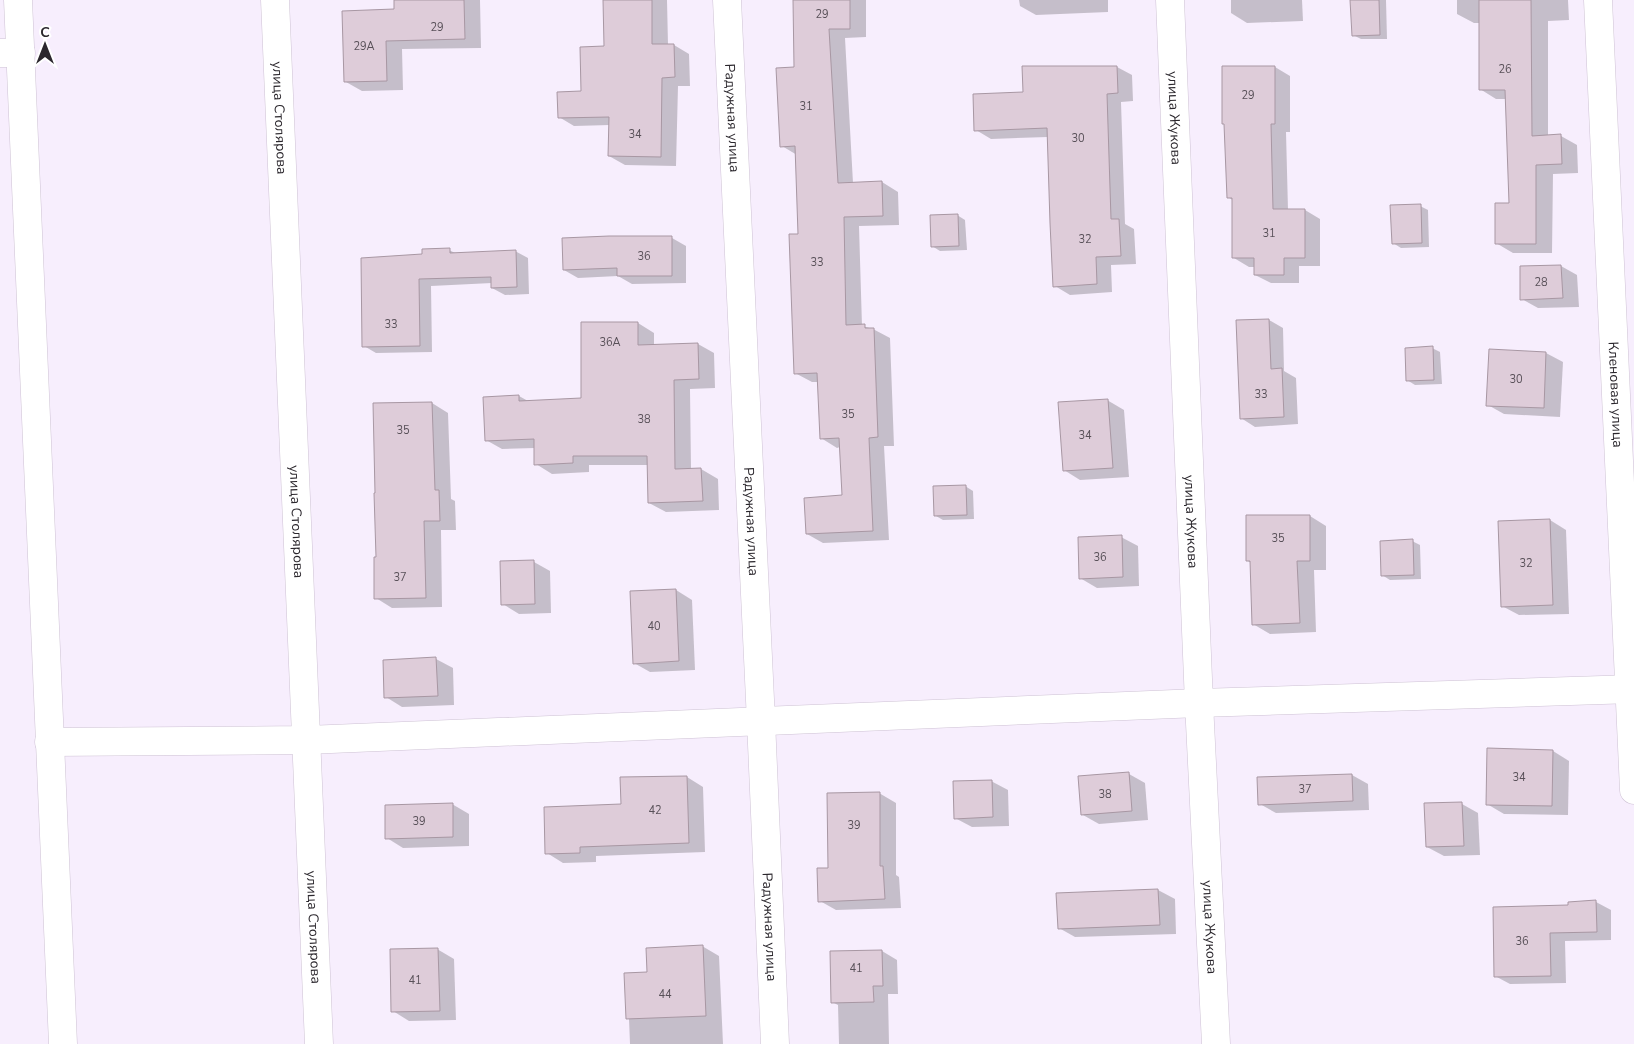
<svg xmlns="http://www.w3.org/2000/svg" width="1634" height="1044" viewBox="0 0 1634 1044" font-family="'Nunito Sans',sans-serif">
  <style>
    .shadow { fill: #0003 }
    .building { fill: #deccd9; stroke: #a897a3 }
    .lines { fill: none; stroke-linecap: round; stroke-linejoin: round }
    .street-casing { stroke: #cec2d4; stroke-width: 29 }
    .secondary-casing { stroke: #cec2d4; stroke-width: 29 }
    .street { stroke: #fff; stroke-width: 28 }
    .secondary { stroke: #fff; stroke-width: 28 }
    .labels { text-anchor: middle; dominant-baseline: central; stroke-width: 4; stroke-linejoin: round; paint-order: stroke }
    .number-label { font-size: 11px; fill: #585058 }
    .street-label { font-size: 14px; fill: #2b272d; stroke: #fff }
  </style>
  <rect width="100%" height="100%" fill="#f7eefd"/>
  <g class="shadow">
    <polygon points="408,0 480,0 481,48 402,49 403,90 362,91 346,82 396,11"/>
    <polygon points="605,0 667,0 668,45 674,45 689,54 690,86 678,86 676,166 625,165 609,156 610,125 574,126 559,117 583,92 605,47"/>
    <polygon points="794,0 866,0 866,37 845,38 853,183 882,182 898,192 899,225 859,226 862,326 873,329 890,338 894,446 884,446 889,540 823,543 807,534 843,497 840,447 837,448 821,438 819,382 812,382 795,373 800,235 797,155 782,146 795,68"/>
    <polygon points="1019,0 1108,0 1108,12 1036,15 1020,6"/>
    <polygon points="1231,0 1302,0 1303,21 1247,23 1231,13"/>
    <polygon points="1351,0 1386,0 1387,39 1361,39 1353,35"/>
    <polygon points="1457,0 1568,0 1569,20 1548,21 1548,136 1561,136 1577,145 1578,173 1553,174 1552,253 1513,253 1496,243 1510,204 1506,99 1496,99 1480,89 1480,23 1474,23 1457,14"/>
    <polygon points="1117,67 1132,75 1133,101 1121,102 1125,224 1134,229 1136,264 1111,265 1112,292 1070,295 1055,286 1048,137 991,139 976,130 1025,94"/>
    <polygon points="1275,67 1290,76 1290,132 1286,132 1288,210 1305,210 1320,219 1320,266 1299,266 1299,283 1271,283 1255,275 1255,267 1249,267 1234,258 1234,201 1228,197"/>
    <polygon points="1420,206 1428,210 1429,247 1401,248 1393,243"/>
    <polygon points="957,215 965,220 967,250 940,251 932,246"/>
    <polygon points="672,238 686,246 686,283 632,284 618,276 578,278 564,270"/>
    <polygon points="449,250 457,254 515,251 528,258 529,294 505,295 492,288 492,283 431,286 432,352 376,353 364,346 423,255"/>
    <polygon points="1561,266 1577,275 1579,307 1538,308 1522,299"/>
    <polygon points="1269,320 1283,328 1284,371 1296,378 1298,424 1255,427 1241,418"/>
    <polygon points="638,323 654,333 654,345 698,344 714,353 715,388 690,389 691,469 701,469 718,479 719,510 666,512 649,503 648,465 589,465 589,472 552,474 536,464 535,448 502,449 486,440 519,396 528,401 583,399"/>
    <polygon points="1432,348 1440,352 1442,384 1415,385 1407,380"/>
    <polygon points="1490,350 1546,353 1563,362 1560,417 1504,414 1488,405"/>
    <polygon points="1107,400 1124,410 1129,477 1080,480 1064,470"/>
    <polygon points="432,403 448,413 451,499 455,501 456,530 441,530 442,607 392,608 376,598"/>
    <polygon points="965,486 973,491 974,519 943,520 936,516"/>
    <polygon points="1310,516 1326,526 1326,570 1314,570 1316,632 1270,634 1253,624 1251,563 1248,561"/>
    <polygon points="1550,520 1566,530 1569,614 1519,615 1502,606"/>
    <polygon points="1121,537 1138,546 1139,586 1097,588 1080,578"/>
    <polygon points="1412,541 1420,545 1421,579 1390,580 1382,575"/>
    <polygon points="534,562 550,571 551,613 519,614 503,604"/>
    <polygon points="676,590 692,600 695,670 650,672 634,663"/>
    <polygon points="436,659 453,668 454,705 402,707 386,697 384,661"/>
    <polygon points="1553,751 1569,761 1568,815 1504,814 1487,804"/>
    <polygon points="1129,774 1145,783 1148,820 1099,824 1083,815"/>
    <polygon points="1352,775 1368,784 1369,810 1276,813 1260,804"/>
    <polygon points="687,777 703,787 705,852 596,856 596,862 563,863 547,853 623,806"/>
    <polygon points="991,781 1008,790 1009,826 972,827 955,818"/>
    <polygon points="879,793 896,803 896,875 899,877 901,908 836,910 820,901 829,869"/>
    <polygon points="452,804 469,814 469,846 403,848 387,838"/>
    <polygon points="1462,804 1478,813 1480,855 1444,856 1427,847"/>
    <polygon points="1158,890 1175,899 1176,934 1075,937 1059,928 1058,894"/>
    <polygon points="1596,902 1611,910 1611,940 1565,941 1566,983 1510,984 1495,976 1569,906"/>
    <polygon points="702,946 719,956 723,1044 630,1044 629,1019 627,1018 648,973"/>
    <polygon points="437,949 454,959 456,1020 409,1021 393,1011"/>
    <polygon points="882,951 897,960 898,994 888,994 889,1044 839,1044 838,1005 832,1002"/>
  </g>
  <g class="building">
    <polygon points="394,0 464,0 465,39 386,41 387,81 344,82 342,11 394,9"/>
    <polygon points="603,0 652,0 652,44 674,44 675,77 662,78 661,157 608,156 609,117 558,118 557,92 581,91 580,47 604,46"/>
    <polygon points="793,0 850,0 850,29 829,29 838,183 882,181 883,216 844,217 846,325 865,324 865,328 874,328 878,437 869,438 873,531 806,534 804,498 842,495 839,438 820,439 817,373 794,374 789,234 798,234 795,146 780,147 776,68 794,67"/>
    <polygon points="1350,0 1379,0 1380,35 1352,36"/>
    <polygon points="1479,0 1531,0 1532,136 1561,134 1562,164 1536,165 1536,244 1495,244 1495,203 1509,203 1505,90 1479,90"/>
    <polygon points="1022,66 1117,66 1118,93 1107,94 1111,219 1119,219 1121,256 1096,257 1097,284 1053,287 1050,223 1047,128 974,131 973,94 1023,92"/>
    <polygon points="1222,66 1275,66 1275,124 1271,124 1273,209 1305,209 1305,258 1284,258 1284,275 1254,275 1254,258 1232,258 1232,198 1227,198 1224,124 1222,124"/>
    <polygon points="1421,204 1422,243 1392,244 1390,205"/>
    <polygon points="958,214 959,246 931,247 930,215"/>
    <polygon points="609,236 672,236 672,276 617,276 617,268 563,270 562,238"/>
    <polygon points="450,248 450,253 516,250 517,287 491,288 491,277 419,279 420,346 362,347 361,258 422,254 422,249"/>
    <polygon points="1561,265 1563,298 1520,300 1520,266"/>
    <polygon points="1269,319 1271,369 1282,368 1284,417 1240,419 1236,320"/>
    <polygon points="581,322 638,322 638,345 698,343 699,379 674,380 675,469 701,468 703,501 648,503 647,456 573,456 573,463 534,465 534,439 485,441 483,397 519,395 519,401 581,398"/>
    <polygon points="1433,346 1434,380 1406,381 1405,348"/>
    <polygon points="1489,349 1546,352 1544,408 1486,406"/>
    <polygon points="1108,399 1113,468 1063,471 1058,402"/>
    <polygon points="432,402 435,490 439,490 440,521 424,521 426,598 374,599 374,557 376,557 374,493 375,493 373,403"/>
    <polygon points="966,485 967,515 934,516 933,486"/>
    <polygon points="1246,515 1310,515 1310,561 1297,561 1300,623 1252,625 1250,561 1246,561"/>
    <polygon points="1550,519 1553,605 1501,607 1498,521"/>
    <polygon points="1122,535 1123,577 1079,579 1078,537"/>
    <polygon points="1413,539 1414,575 1381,576 1380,541"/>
    <polygon points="534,560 535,604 501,605 500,561"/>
    <polygon points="676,589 679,661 633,664 630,591"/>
    <polygon points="436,657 438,696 384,698 383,660"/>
    <polygon points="1487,748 1553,750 1552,806 1486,805"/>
    <polygon points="1129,772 1132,811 1081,815 1078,776"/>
    <polygon points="1352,774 1353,801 1258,805 1257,777"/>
    <polygon points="687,776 689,843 580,847 580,853 545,854 544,807 621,804 620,777"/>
    <polygon points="992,780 993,817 954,819 953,781"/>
    <polygon points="880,792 880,866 883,866 885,899 818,902 817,868 828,868 827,793"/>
    <polygon points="1462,802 1464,846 1426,847 1424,803"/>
    <polygon points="453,803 453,837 385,839 385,805"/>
    <polygon points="1158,889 1160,925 1058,929 1056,893"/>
    <polygon points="1596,900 1597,932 1550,933 1551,976 1494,977 1493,907 1568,905 1568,902"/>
    <polygon points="703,945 706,1016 626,1019 624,973 647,972 646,948"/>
    <polygon points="438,948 440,1011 391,1012 390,949"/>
    <polygon points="882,950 883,986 873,986 874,1002 831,1003 830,951"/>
  </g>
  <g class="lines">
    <g class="street-casing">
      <g id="street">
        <path id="s1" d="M275,0L319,1044"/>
        <path id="s2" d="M727,0L761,721L775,1044"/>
        <path id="s3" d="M1170,0L1199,703L1216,1044"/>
        <path id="s4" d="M1598,0L1634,790"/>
        <polyline points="0,53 21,53"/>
        <polyline points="49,742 307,740 1199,703 1634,689"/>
      </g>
    </g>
    <g class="secondary-casing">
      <polyline id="secondary" points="18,0 63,1044"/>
    </g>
    <use href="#street" class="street"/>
    <use href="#secondary" class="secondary"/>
  </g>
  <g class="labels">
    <g class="number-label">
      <text x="822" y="14">29</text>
      <text x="437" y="27">29</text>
      <text x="364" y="46">29А</text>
      <text x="1505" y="69">26</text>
      <text x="1248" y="95">29</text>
      <text x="806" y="106">31</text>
      <text x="635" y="134">34</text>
      <text x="1078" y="138">30</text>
      <text x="1269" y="233">31</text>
      <text x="1085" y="239">32</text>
      <text x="644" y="256">36</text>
      <text x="817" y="262">33</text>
      <text x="1541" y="282">28</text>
      <text x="391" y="324">33</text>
      <text x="610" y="342">36А</text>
      <text x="1516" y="379">30</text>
      <text x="1261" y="394">33</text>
      <text x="848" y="414">35</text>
      <text x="644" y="419">38</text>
      <text x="403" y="430">35</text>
      <text x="1085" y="435">34</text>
      <text x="1278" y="538">35</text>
      <text x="1100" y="557">36</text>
      <text x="1526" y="563">32</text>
      <text x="400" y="577">37</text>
      <text x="654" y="626">40</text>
      <text x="1519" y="777">34</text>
      <text x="1305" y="789">37</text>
      <text x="1105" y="794">38</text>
      <text x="655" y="810">42</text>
      <text x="419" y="821">39</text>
      <text x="854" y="825">39</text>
      <text x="1522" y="941">36</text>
      <text x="856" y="968">41</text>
      <text x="415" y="980">41</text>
      <text x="665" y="994">44</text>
    </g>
    <g class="street-label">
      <text stroke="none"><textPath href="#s1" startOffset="118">улица Столярова</textPath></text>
      <text stroke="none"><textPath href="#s2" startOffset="118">Радужная улица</textPath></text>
      <text stroke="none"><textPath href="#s3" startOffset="118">улица Жукова</textPath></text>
      <text stroke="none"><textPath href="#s4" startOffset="395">Кленовая улица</textPath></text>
      <text stroke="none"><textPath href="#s1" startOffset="522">улица Столярова</textPath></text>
      <text stroke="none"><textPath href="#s2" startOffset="522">Радужная улица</textPath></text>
      <text stroke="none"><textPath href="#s3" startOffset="522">улица Жукова</textPath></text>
      <text stroke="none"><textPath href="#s1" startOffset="928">улица Столярова</textPath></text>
      <text stroke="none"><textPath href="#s2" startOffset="928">Радужная улица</textPath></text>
      <text stroke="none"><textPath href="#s3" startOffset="928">улица Жукова</textPath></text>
    </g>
  </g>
  <g transform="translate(45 45)" stroke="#ffffff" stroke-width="4" paint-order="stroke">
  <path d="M0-4L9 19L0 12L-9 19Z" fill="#2b272d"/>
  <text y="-8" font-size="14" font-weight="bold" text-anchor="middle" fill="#2b272d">С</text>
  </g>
</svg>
